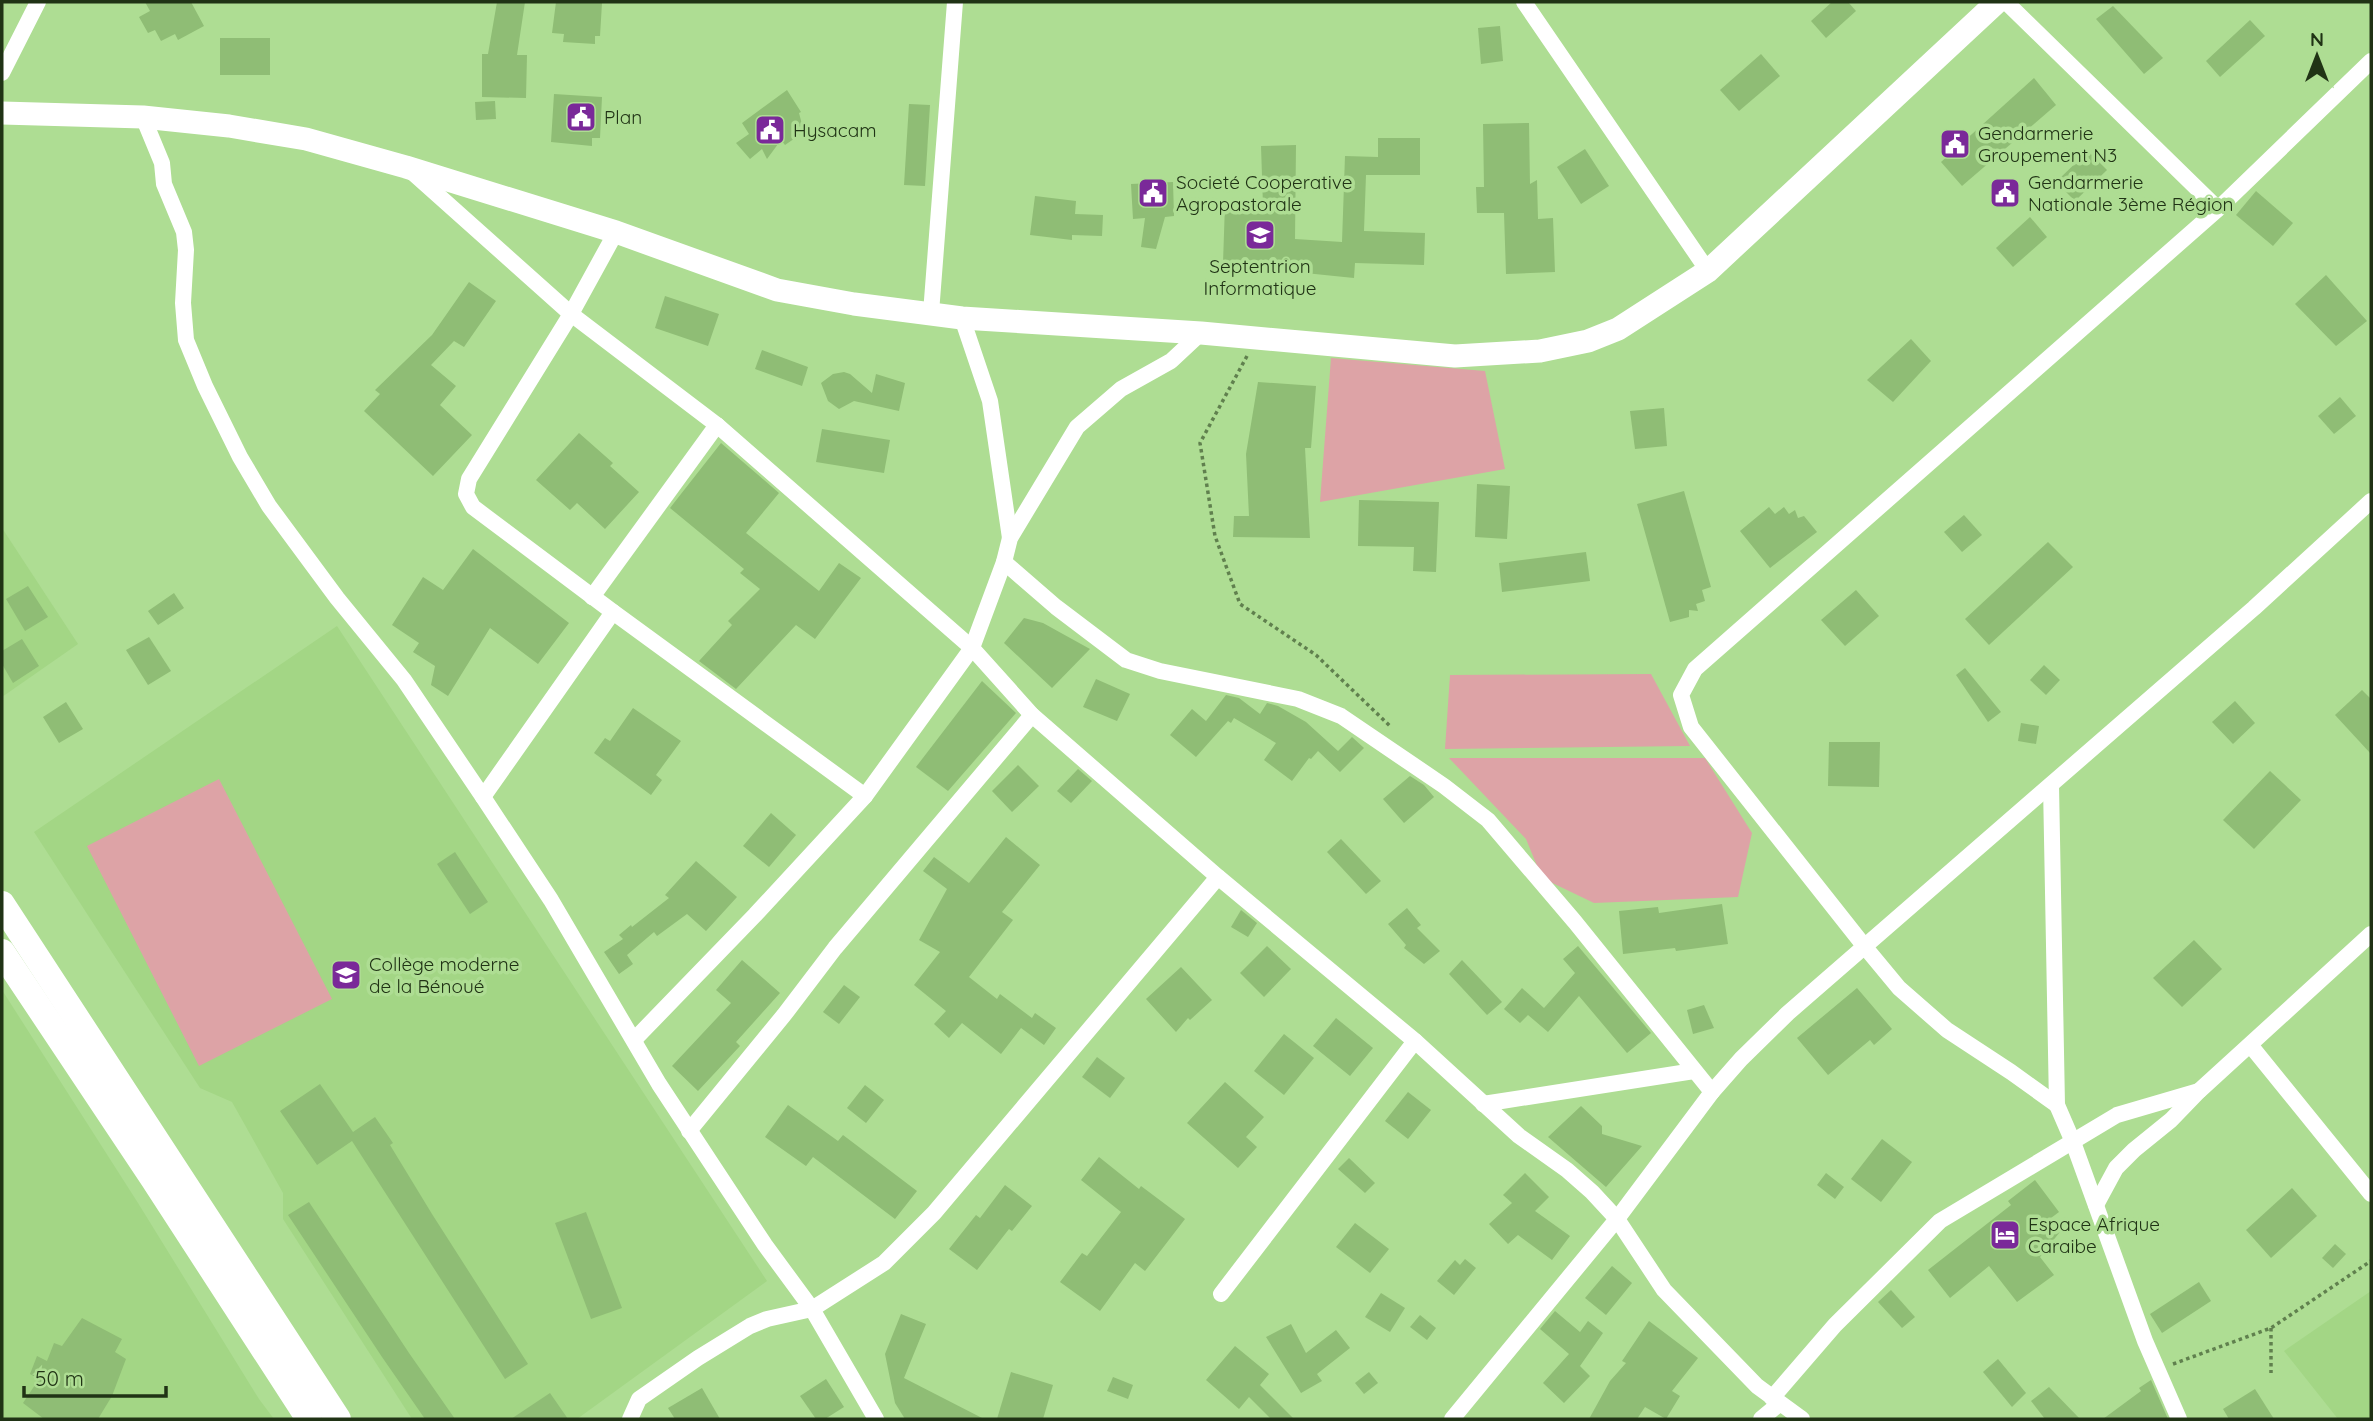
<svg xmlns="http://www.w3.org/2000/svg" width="2373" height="1421" viewBox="0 0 2373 1421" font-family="Quicksand,sans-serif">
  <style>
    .built { fill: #a3d685 }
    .green { fill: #dda3a6 }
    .building { fill: #8fbd75 }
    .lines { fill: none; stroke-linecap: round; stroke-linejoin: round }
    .path { stroke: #60804e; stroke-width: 3.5; stroke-dasharray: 3.5 3.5; stroke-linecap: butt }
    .street { stroke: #fff; stroke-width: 16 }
    .secondary { stroke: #fff; stroke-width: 23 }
    .primary { stroke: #fff; stroke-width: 26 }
    .labels { text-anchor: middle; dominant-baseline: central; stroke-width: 7; stroke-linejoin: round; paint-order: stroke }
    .poi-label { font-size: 19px; fill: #203315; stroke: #aedd93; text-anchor: start }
  </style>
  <rect width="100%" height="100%" fill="#aedd93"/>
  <g class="built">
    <polygon points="2,528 78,644 2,697"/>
    <polygon points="337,626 767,1281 577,1419 412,1419 283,1219 283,1193 232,1102 200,1088 34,832"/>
    <polygon points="2,990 138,1203 259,1399 274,1419 2,1419"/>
    <polygon points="2371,1291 2371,1419 2338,1419 2284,1351"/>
  </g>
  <g class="green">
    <polygon points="1331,358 1485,371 1505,469 1320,502"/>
    <polygon points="1651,674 1690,746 1445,749 1450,675"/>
    <polygon points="1449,758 1705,758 1752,833 1738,897 1594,903 1542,878 1526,839"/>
    <polygon points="219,779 332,999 199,1066 87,846"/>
  </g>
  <g class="building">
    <polygon points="145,2 191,2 204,26 178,40 175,34 161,41 155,30 148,33 139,17 150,11"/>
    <polygon points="497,2 525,2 517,55 527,55 526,98 482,97 482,54 488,54"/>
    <polygon points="556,2 602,3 600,36 595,36 595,44 563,42 564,34 552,33"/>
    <polygon points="1832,2 1848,2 1856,11 1826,38 1811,21"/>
    <polygon points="2113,6 2163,58 2144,74 2096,19"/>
    <polygon points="2250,20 2265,36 2220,77 2206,61"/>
    <polygon points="1500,26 1503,61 1481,64 1478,28"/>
    <rect x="220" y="38" width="50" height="37"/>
    <polygon points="1761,54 1780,76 1739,111 1720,90"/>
    <polygon points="2034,78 2056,105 1962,186 1941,162"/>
    <polygon points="787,90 801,112 799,113 804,132 785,145 781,140 767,159 762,149 750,159 736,143 749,134 742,123"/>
    <polygon points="554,94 602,97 600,138 592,138 592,146 551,142"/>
    <polygon points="495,101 496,119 476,120 475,102"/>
    <polygon points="909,104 930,105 925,186 904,185"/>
    <polygon points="1529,123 1530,184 1537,180 1538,219 1553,218 1555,272 1506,274 1504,213 1477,213 1476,187 1484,187 1483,124"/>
    <polygon points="1378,138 1420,138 1420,175 1366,175 1364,231 1425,233 1424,265 1355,263 1354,278 1305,273 1306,266 1223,263 1225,204 1263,206 1261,146 1296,145 1295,239 1342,242 1345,156 1378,157"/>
    <polygon points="1585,149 1609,186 1581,204 1557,167"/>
    <polygon points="2088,151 2107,170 2075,201 2056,182"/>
    <polygon points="1173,182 1174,216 1165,217 1156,249 1141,247 1145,218 1133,219 1131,184"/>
    <polygon points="2256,191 2293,223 2273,246 2236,215"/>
    <polygon points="1035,196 1076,201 1075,214 1103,215 1102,236 1072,235 1072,240 1030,235"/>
    <polygon points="2030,217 2047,237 2013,267 1996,248"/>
    <polygon points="2326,275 2367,321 2336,346 2295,304"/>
    <polygon points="469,282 496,301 464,347 454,341 431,365 456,386 440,405 472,435 433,476 364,411 380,394 375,390 432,335"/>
    <polygon points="665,296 719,314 708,346 655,328"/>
    <polygon points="1911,339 1931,361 1893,402 1867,380"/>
    <polygon points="762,350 808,367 802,386 755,369"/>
    <polygon points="844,372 850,374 872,393 876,374 905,383 899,411 854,401 839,409 828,401 821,383 833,374"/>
    <polygon points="1258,382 1316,386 1311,448 1305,448 1310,538 1233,537 1234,516 1249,516 1246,454"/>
    <polygon points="2340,397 2356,416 2334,434 2318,416"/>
    <polygon points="1664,408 1667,446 1635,449 1630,411"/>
    <polygon points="822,429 890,440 884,473 816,462"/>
    <polygon points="579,433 613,463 610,466 639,492 605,529 577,503 570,510 536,480"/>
    <polygon points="721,443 779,493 746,533 819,591 839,563 861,578 815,639 796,625 736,689 699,661 732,625 728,621 760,589 740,573 744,569 670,508"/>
    <polygon points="1477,484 1510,486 1507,539 1475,537"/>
    <polygon points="1684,491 1711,587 1702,590 1705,601 1696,604 1698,611 1689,610 1689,617 1670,622 1637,504"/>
    <polygon points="1359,500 1439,502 1436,572 1413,571 1414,547 1358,546"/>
    <polygon points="1769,507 1775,514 1784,507 1789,514 1795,510 1798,518 1804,516 1817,532 1770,568 1740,531"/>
    <polygon points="1964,515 1982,535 1962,552 1944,532"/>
    <polygon points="2048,542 2073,567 1989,645 1965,619"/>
    <polygon points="473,549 569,623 538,664 490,628 448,696 431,685 435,666 413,652 419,643 392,625 423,577 443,590"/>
    <polygon points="1586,552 1590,581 1502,592 1499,563"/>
    <polygon points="28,586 48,617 25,631 6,599"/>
    <polygon points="1856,590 1879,616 1845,646 1821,620"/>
    <polygon points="174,593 184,608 158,625 148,611"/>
    <polygon points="1024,618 1043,623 1090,649 1052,688 1004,643"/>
    <polygon points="149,637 171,671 148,685 126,650"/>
    <polygon points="22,639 39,666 13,683 2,664 2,651"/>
    <polygon points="2044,665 2060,680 2046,695 2030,680"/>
    <polygon points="1965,668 2001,712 1988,722 1956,675"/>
    <polygon points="1096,679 1130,694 1117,721 1083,707"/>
    <polygon points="982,681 1016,713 948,791 916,767"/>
    <polygon points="2362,690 2371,699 2371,754 2335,715"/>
    <polygon points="1226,695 1239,698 1260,714 1267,703 1278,706 1306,722 1338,751 1352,737 1364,748 1340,772 1318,751 1311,759 1309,758 1292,781 1264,760 1276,743 1234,718 1231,723 1228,721 1196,757 1170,735 1192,709 1206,721"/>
    <polygon points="2235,701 2255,723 2233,744 2212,722"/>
    <polygon points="66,702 83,729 59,743 43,717"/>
    <polygon points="633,708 681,741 656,775 662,780 651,795 594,753 605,738 610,741"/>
    <polygon points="2021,723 2039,726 2036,744 2018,741"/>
    <polygon points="1829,742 1880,742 1879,787 1828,786"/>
    <polygon points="1018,765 1039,786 1012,812 992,791"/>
    <polygon points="1078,769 1092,781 1071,803 1057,791"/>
    <polygon points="2270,771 2301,800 2254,849 2223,820"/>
    <polygon points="1410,776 1424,785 1434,797 1404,823 1383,799"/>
    <polygon points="771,813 796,835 769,867 743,846"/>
    <polygon points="1006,837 1040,865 1002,912 1013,920 969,977 997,999 1000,994 1032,1018 1035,1013 1056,1028 1044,1045 1021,1028 1001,1054 962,1023 949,1038 934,1024 946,1011 914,985 940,952 919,940 947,889 923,871 934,857 969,883"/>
    <polygon points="1341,839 1381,881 1366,894 1327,852"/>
    <polygon points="455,852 488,902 470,914 437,864"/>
    <polygon points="696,861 737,897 706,931 687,914 657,936 654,932 627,955 633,964 619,974 604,952 623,939 619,935 631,925 632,927 669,898 665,895"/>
    <polygon points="1722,904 1728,944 1676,951 1675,948 1623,954 1619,911 1658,907 1659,913"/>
    <polygon points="1407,908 1421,925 1417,928 1440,951 1424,964 1404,948 1406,945 1388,924"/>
    <polygon points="1241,910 1257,923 1248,937 1231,927"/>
    <polygon points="2194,940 2222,969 2182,1007 2153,978"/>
    <polygon points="1267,946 1291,969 1264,997 1240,973"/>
    <polygon points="1578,946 1651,1033 1627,1053 1579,996 1548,1032 1528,1015 1520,1023 1504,1009 1522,988 1544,1008 1575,973 1563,959"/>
    <polygon points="742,960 780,993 736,1042 740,1046 698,1091 672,1066 731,1003 716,990"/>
    <polygon points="1462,960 1502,1002 1487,1015 1449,974"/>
    <polygon points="1181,967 1212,1000 1190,1020 1188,1018 1176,1032 1146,999"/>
    <polygon points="844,985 860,997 839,1024 823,1012"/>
    <polygon points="1857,988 1892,1029 1874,1045 1870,1040 1828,1075 1797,1038"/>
    <polygon points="1704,1005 1714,1028 1693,1034 1687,1010"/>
    <polygon points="1336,1018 1373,1048 1350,1076 1313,1046"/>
    <polygon points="1284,1034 1314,1058 1284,1095 1254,1071"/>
    <polygon points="1097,1057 1125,1078 1110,1098 1082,1077"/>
    <polygon points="1225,1082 1264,1117 1246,1137 1257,1147 1238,1168 1187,1123"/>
    <polygon points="320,1084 353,1132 375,1117 393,1143 390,1145 432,1214 528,1364 505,1379 352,1141 317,1165 280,1111"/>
    <polygon points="865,1085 884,1100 866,1123 847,1108"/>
    <polygon points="1408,1092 1431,1110 1408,1139 1385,1121"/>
    <polygon points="788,1105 838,1141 843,1135 917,1191 895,1219 813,1157 806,1166 765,1137"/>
    <polygon points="1581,1106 1602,1126 1602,1134 1642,1146 1606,1187 1548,1137"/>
    <polygon points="1882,1139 1912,1162 1881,1202 1851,1179"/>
    <polygon points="1099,1157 1139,1189 1141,1186 1185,1219 1145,1271 1135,1263 1100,1311 1060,1282 1082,1253 1087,1256 1121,1212 1081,1180"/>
    <polygon points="1349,1158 1375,1183 1365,1193 1338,1169"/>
    <polygon points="1525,1173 1549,1197 1535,1211 1570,1236 1552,1260 1518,1235 1508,1244 1489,1224 1512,1203 1503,1195"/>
    <polygon points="1826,1173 1844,1187 1835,1199 1817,1185"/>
    <polygon points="2035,1180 2059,1212 2051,1218 2063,1228 2040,1257 2054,1275 2017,1302 1989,1266 1950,1298 1928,1270 2011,1205 2008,1201"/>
    <polygon points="1005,1185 1032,1206 1012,1231 1009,1229 977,1270 949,1249 976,1215 980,1218"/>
    <polygon points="2292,1188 2317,1216 2271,1258 2246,1230"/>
    <polygon points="309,1202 409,1353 455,1419 425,1419 382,1357 288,1215"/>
    <polygon points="586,1212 622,1308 591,1319 555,1223"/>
    <polygon points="1355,1223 1389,1249 1370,1273 1336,1247"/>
    <polygon points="2335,1244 2346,1254 2333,1268 2322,1258"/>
    <polygon points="1465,1259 1476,1268 1454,1295 1437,1281 1455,1260 1460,1265"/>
    <polygon points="1612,1266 1632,1283 1606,1315 1585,1298"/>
    <polygon points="2199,1282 2211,1301 2162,1333 2150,1314"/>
    <polygon points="1891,1290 1915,1317 1902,1328 1878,1302"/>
    <polygon points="1381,1293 1405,1308 1390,1332 1365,1317"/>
    <polygon points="1555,1311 1580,1332 1588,1321 1603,1333 1580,1366 1590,1376 1564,1403 1543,1383 1569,1354 1540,1329"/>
    <polygon points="901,1314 926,1324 904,1378 984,1419 905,1419 895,1403 885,1354"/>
    <polygon points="1420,1315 1436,1328 1427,1340 1410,1327"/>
    <polygon points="82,1318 122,1339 115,1352 126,1359 112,1396 98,1419 44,1419 23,1403 39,1379 30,1374 37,1356 47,1361 54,1343 62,1346"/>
    <polygon points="1649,1321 1698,1358 1672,1391 1680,1396 1666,1419 1645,1407 1637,1419 1589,1419 1610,1381 1626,1363 1622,1361"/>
    <polygon points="1291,1324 1306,1353 1336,1330 1350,1348 1317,1374 1322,1381 1301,1393 1266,1337"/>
    <polygon points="1235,1346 1269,1374 1260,1385 1294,1419 1271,1419 1249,1397 1239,1409 1206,1380"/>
    <polygon points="1998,1359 2026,1393 2012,1407 1983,1372"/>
    <polygon points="1011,1372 1053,1385 1043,1419 997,1419"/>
    <polygon points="1369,1372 1378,1383 1364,1394 1355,1383"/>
    <polygon points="1113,1377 1133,1385 1128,1399 1107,1391"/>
    <polygon points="826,1379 844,1407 825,1419 816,1419 800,1396"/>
    <polygon points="2151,1380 2168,1419 2103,1419 2141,1391 2139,1388"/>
    <polygon points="2049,1387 2080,1419 2045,1419 2031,1401"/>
    <polygon points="702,1388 720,1419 675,1419 668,1408"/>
    <polygon points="2255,1389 2274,1419 2229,1419 2223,1409"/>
    <polygon points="550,1393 568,1419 511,1419"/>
  </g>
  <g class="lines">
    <g class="path">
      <polyline points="1247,356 1200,443 1215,536 1240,604 1316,655 1391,727"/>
      <polyline points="2271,1328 2271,1373"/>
      <polyline points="2173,1364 2271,1328 2371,1261"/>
    </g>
    <g class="street">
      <polyline points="1524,2 1708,271"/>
      <polyline points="2006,2 2218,209"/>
      <polyline points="2,73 38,2"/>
      <polyline points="143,117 162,163 164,184 184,232 186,250 183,303 186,340 205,386 240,457 269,506 337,598 404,680 483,797 551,900 659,1084 765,1245 812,1309 876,1419"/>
      <polyline points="412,172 571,314 717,425 972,648 1032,715 1218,877 1415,1041 1519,1136 1567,1170 1592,1192 1617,1219 1664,1290 1757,1386 1802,1419"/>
      <polyline points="616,232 571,314 469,479 466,494 473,507 613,612 865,796"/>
      <polyline points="931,313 955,2"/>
      <polyline points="962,318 990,401 1010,538"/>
      <polyline points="1004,562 1056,607 1126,660 1160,671 1298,699 1341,716 1444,786 1488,820 1575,922 1712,1092"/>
      <polyline points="592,597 717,425"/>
      <polyline points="2051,785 2057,1105 2073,1142 2145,1341 2179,1419"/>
      <polyline points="483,797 613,612"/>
      <polyline points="634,1040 755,915 865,796 972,648 1004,562 1010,538 1077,427 1121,389 1171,361 1201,333"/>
      <polyline points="2251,1046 2371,1194"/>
      <polyline points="1483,1104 1694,1071"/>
      <polyline points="2057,1105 2011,1072 1947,1030 1899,988 1865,947 1691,727 1681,695 1695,669 2218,209 2371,61"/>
      <polyline points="689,1131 784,1015 835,948 1032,715"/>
      <polyline points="2096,1205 2116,1168 2134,1150 2171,1120 2199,1091 2371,934"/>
      <polyline points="1221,1294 1415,1041"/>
      <polyline points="1772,1398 1835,1325 1940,1221 2117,1115 2199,1091"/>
      <polyline points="630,1419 639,1399 698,1358 750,1326 767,1319 812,1309 884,1263 934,1213 1218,877"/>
      <polyline points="1452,1419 1617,1219 1712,1092 1741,1059 1788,1013 2254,608 2371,501"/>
      <polyline points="1761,1419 1779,1404"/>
    </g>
    <polyline class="secondary" points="2,113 143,117 229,126 306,139 406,167 616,232 777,290 854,304 962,318 1201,333 1455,356 1540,351 1588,341 1618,329 1708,271 1997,2"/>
    <g class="primary">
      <polyline points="2,904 338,1419"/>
      <polyline points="2,952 154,1180 309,1419"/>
    </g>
  </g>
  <defs>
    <g id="civic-square" transform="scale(1.575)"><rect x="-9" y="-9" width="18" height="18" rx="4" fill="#7a2999" stroke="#aedd93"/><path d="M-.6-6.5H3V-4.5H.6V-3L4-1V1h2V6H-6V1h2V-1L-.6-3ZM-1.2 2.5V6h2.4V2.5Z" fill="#fff"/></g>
    <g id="school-square" transform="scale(1.575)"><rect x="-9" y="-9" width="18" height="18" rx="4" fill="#7a2999" stroke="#aedd93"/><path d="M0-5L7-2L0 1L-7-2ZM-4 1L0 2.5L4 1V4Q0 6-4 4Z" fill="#fff"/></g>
    <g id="hotel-square" transform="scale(1.575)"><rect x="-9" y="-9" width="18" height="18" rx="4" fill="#7a2999" stroke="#aedd93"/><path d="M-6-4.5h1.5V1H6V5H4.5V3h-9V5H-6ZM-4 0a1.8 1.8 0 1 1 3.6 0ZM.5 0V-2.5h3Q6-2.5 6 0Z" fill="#fff"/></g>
  </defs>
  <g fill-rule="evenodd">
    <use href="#civic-square" x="581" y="117"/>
    <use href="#civic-square" x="770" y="130"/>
    <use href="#civic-square" x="1955" y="144"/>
    <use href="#civic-square" x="1153" y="193"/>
    <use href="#civic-square" x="2005" y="193"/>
    <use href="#school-square" x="1260" y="235"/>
    <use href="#school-square" x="346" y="975"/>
    <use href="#hotel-square" x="2005" y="1235"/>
  </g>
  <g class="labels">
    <g class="poi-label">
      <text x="604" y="117">Plan</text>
      <text x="793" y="130">Hysacam</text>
      <text x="1978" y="133">Gendarmerie<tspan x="1978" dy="22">Groupement N3</tspan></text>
      <text x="1176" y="182">Societé Cooperative<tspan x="1176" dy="22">Agropastorale</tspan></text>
      <text x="2028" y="182">Gendarmerie<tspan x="2028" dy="22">Nationale 3ème Région</tspan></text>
      <text x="1260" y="266" text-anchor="middle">Septentrion<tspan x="1260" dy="22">Informatique</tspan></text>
      <text x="369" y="964">Collège moderne<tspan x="369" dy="22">de la Bénoué</tspan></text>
      <text x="2028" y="1224">Espace Afrique<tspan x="2028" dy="22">Caraibe</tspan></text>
    </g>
  </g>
  <rect width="2373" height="1421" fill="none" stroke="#203315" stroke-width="7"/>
  <g transform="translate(2317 56)" stroke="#aedd93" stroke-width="5" paint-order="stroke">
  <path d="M0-5L12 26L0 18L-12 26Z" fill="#203315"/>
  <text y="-10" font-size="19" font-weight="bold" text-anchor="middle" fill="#203315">N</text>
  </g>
  <path d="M24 1386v10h142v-10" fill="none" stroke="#203315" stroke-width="3.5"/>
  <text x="35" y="1386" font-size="21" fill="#203315" stroke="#aedd93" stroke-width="5" paint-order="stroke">50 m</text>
</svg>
